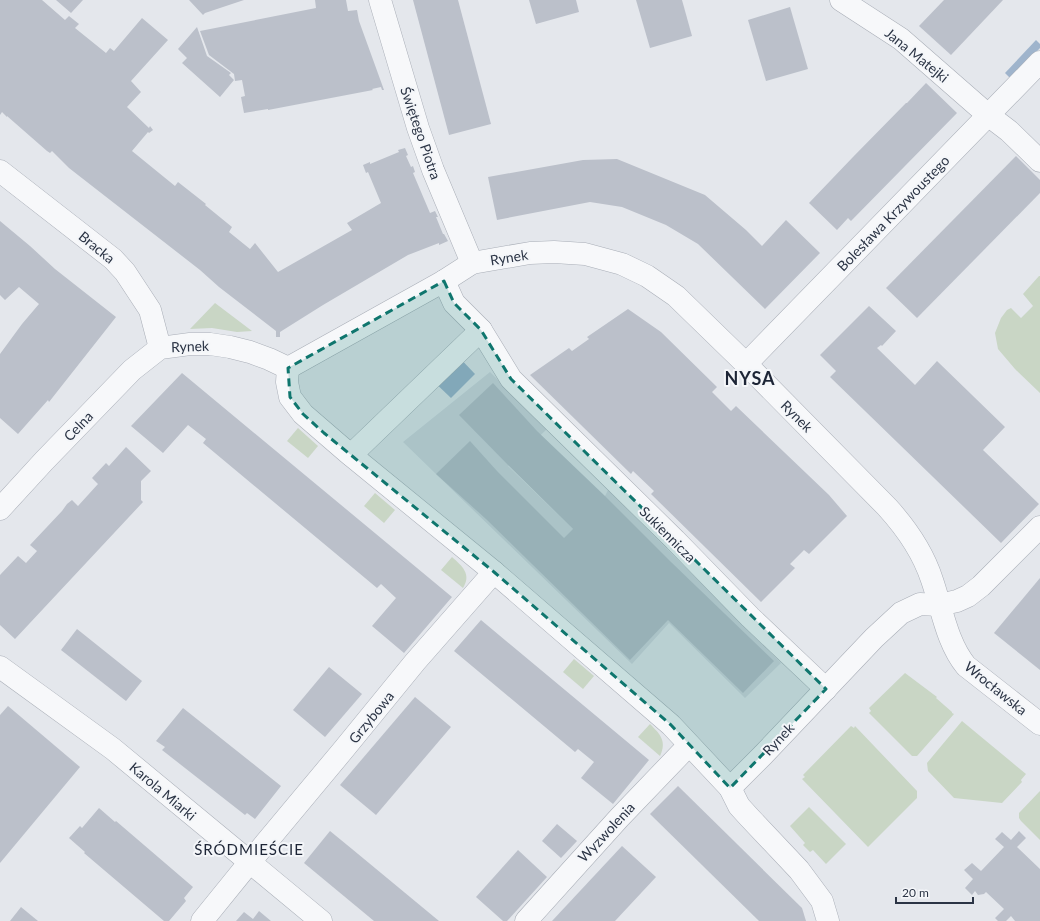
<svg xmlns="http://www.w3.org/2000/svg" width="1040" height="921" viewBox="0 0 1040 921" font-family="Lato,sans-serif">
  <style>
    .built { fill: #d2d6de }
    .green { fill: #c9d6c5 }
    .water { fill: #9fb4cc }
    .building { fill: #bbc0ca }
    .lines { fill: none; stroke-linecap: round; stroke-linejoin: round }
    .street-casing { stroke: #a9aeb7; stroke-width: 23 }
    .street { stroke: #f7f8fa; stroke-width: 22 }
    .marked { fill: #0f766e; fill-opacity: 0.2; stroke: #0f766e; stroke-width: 3; stroke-dasharray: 8 5; stroke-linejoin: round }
    .labels { text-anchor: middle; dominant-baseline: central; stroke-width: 4; stroke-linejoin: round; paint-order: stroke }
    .street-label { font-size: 14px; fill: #2b3445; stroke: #f4f6f9 }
    .neighbourhood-label { font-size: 15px; letter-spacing: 1px; fill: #1d2536; stroke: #f4f6f9 }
    .district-label { font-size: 18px; font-weight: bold; letter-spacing: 1px; fill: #1d2536; stroke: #f4f6f9 }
  </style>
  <rect width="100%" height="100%" fill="#e4e7ec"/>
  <polygon class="built" points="490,372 547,429 508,466 573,529 605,496 608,490 781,663 745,698 669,623 632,664 403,442"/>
  <g class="green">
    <polygon points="1039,276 1040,276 1040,393 1015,369 998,349 995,333 1001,318 1007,310 1011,308 1021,318 1033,306 1023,294"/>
    <polygon points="215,303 252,331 237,332 212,328 190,329"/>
    <polygon points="298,428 318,446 308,458 287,441"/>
    <polygon points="375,493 395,510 384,523 364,506"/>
    <path d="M452,557C462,566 472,574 463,588L441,570Z"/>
    <polygon points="574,659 594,676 583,689 563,672"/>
    <polygon points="905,673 937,697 936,698 952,712 952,713 954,714 917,756 912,756 869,713 871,711 869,708"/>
    <polygon points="962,721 1026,774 1021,780 1022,782 1002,803 954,798 928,771 927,763"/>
    <path d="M650,724C660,734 667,741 660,756L638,737Z"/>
    <polygon points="851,726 854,728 855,726 917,791 917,798 868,847 802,779 805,777 803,775"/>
    <polygon points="1040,791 1040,840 1021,821 1019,818 1019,813"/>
    <polygon points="809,807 846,844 826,864 813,850 810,852 803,845 805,843 790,826"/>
  </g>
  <g class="water">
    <polygon points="1036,40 1040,44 1040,48 1011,79 1005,73"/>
    <polygon points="453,351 475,374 451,398 428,376"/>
  </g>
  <g class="building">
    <polygon points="0,0 42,0 65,20 69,16 79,24 75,28 106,53 110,48 114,51 142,18 168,40 131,81 141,92 127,107 149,128 150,126 153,130 149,133 148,132 132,151 175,186 178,182 206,204 205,205 232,227 229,232 250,249 255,243 278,272 352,230 347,223 381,203 368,172 366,173 363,165 370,162 370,164 399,152 398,150 405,148 408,155 406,156 411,167 413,166 415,172 413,173 430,213 435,211 438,217 436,217 443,234 444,234 448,241 439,245 439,243 408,255 323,305 280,332 280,337 276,337 276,331 219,287 200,270 69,168 52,151 50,153 47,151 7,116 7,117 2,112 0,115"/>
    <polygon points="56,0 83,0 71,13"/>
    <polygon points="189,0 244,0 205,13 203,15"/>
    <polygon points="315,0 346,0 348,11 357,10 359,21 384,90 382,90 381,87 372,89 373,90 268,110 268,109 244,113 241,97 245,96 242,80 235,81 234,74 209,55 200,31 316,8"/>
    <polygon points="413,0 458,0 491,124 449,135"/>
    <polygon points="529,0 576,0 579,12 536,24"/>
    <polygon points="636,0 682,0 692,36 650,48"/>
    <polygon points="944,0 1003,0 951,55 919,26"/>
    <polygon points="790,7 808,69 766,81 748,20"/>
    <polygon points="197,27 207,56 231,73 229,75 234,80 220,97 182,63 187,58 178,49"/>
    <polygon points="926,83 957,113 851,221 848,218 837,230 809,203 853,157 906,103 907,103"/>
    <polygon points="1016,156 1040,180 1040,193 917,318 886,288"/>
    <polygon points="617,159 705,195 746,230 762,246 786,220 820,253 765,309 698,244 666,225 622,207 590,202 497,220 488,177 583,160"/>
    <polygon points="0,221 30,246 55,269 116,317 49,402 48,400 18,434 0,418 0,354 22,324 39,304 19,287 5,300 0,295"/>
    <polygon points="869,306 896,331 882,346 881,345 877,348 915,385 937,361 1005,427 983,450 1039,504 1001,543 830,377 836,371 820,355"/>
    <polygon points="628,309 661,332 717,387 712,392 731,411 736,406 829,495 847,516 809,554 804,550 790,564 795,568 761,602 651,494 654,491 633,471 631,474 530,375 569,348 572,351 589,339 587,337"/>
    <polygon points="182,373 452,597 404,653 372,626 396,598 381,584 377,588 203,443 206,439 188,425 163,453 131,426"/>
    <polygon points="493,383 537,431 605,496 671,562 774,661 743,693 668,620 630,660 486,519 436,474 470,441 497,471 564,538 573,529 508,465 459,415"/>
    <polygon points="126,447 151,471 141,481 141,500 143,502 15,639 0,625 0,575 18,556 26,563 37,551 30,545 62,511 67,504 72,500 78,506 98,484 92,478 106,463 109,466"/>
    <polygon points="1040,578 1040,670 994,633"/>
    <polygon points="481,620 649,760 613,804 581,778 594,762 578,749 575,752 454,651"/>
    <polygon points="77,629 142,681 126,701 61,650"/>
    <polygon points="329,667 362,694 325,737 293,710"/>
    <polygon points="415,697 451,727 376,815 340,785"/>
    <polygon points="8,706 80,767 0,863 0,715"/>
    <polygon points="183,708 281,786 255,819 247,813 245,815 162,750 165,747 156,741"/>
    <polygon points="678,786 802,908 806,921 759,921 650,814"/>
    <polygon points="99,808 115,822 116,821 193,887 184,898 186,901 169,921 164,921 84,853 85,852 69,838 80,826 82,828"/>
    <polygon points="557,824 577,841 561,858 542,841"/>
    <polygon points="330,831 352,849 439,921 374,921 304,863"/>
    <polygon points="1019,831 1026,838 1017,847 1040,869 1040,921 1015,921 1011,916 1006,921 998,921 995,918 1004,909 986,892 984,894 978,895 975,891 972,895 965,888 973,879 964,870 972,863 981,871 1004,847 995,839 1002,832 1011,840"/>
    <polygon points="622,846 656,877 615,921 552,921"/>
    <polygon points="518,850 547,877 507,921 503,921 476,897"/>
    <polygon points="21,907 38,921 10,921"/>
    <polygon points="259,911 271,921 236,921 244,912 253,919"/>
  </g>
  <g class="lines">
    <g class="street-casing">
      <g id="street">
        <polyline points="380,0 418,128 433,170 472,263"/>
        <polyline points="841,0 901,39 988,115 1009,131 1040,161"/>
        <polyline points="0,171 113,259 125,272 150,310 160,348"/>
        <polyline points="444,281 454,303 481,330"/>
        <polyline points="746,364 1040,62"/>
        <path d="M288,368L444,281L472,263L530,253L554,252L585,254L622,264L647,276L676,296L746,364L887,507C907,529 923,552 932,580C942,609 947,643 966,666L1040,724"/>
        <polyline points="288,368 287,382 290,397 303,414 347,452 494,572 671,725 730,788 739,806 749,817 799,870 822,901 828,921"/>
        <polyline points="351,455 481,330 511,379 675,540 750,617 826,689"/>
        <polyline points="0,509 44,461 132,370 160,348 190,344 210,344 230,347 250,352 269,359 288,368"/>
        <polyline points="0,667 113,749 321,921"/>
        <polyline points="730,788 763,755 874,638 901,613 920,604 939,605 957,601 968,596 981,586 1040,527"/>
        <polyline points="202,921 249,863 344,749 415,662 494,572"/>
        <polyline points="526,921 619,818 689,745"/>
      </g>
    </g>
    <use href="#street" class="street"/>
  </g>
  <path class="marked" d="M444,281L454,303L481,330L511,379L826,689L730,788L671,725L494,572L324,433L303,414L290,397L288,368Z"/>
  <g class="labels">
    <g class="street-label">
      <text transform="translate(917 55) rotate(39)">Jana Matejki</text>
      <text transform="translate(421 133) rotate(71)">Świętego Piotra</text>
      <text transform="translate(893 213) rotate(-46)">Bolesława Krzywoustego</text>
      <text transform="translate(97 247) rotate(39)">Bracka</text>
      <text transform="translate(509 257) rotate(-9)">Rynek</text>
      <text transform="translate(190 346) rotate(-2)">Rynek</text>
      <text transform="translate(797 416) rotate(45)">Rynek</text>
      <text transform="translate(78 426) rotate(-46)">Celna</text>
      <text transform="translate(668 534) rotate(45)">Sukiennicza</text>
      <text transform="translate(996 688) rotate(39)">Wrocławska</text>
      <text transform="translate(371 717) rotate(-51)">Grzybowa</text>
      <text transform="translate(778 739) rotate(-47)">Rynek</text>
      <text transform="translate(163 791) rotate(40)">Karola Miarki</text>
      <text transform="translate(606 832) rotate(-47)">Wyzwolenia</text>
    </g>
    <g class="neighbourhood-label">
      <text x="249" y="849">ŚRÓDMIEŚCIE</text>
    </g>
    <g class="district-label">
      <text x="750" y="378">NYSA</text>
    </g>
  </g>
  <path d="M896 897v6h77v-6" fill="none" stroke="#2b3445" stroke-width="2"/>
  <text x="902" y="897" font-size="12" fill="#2b3445" stroke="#f4f6f9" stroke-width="3" paint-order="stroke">20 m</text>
</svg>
